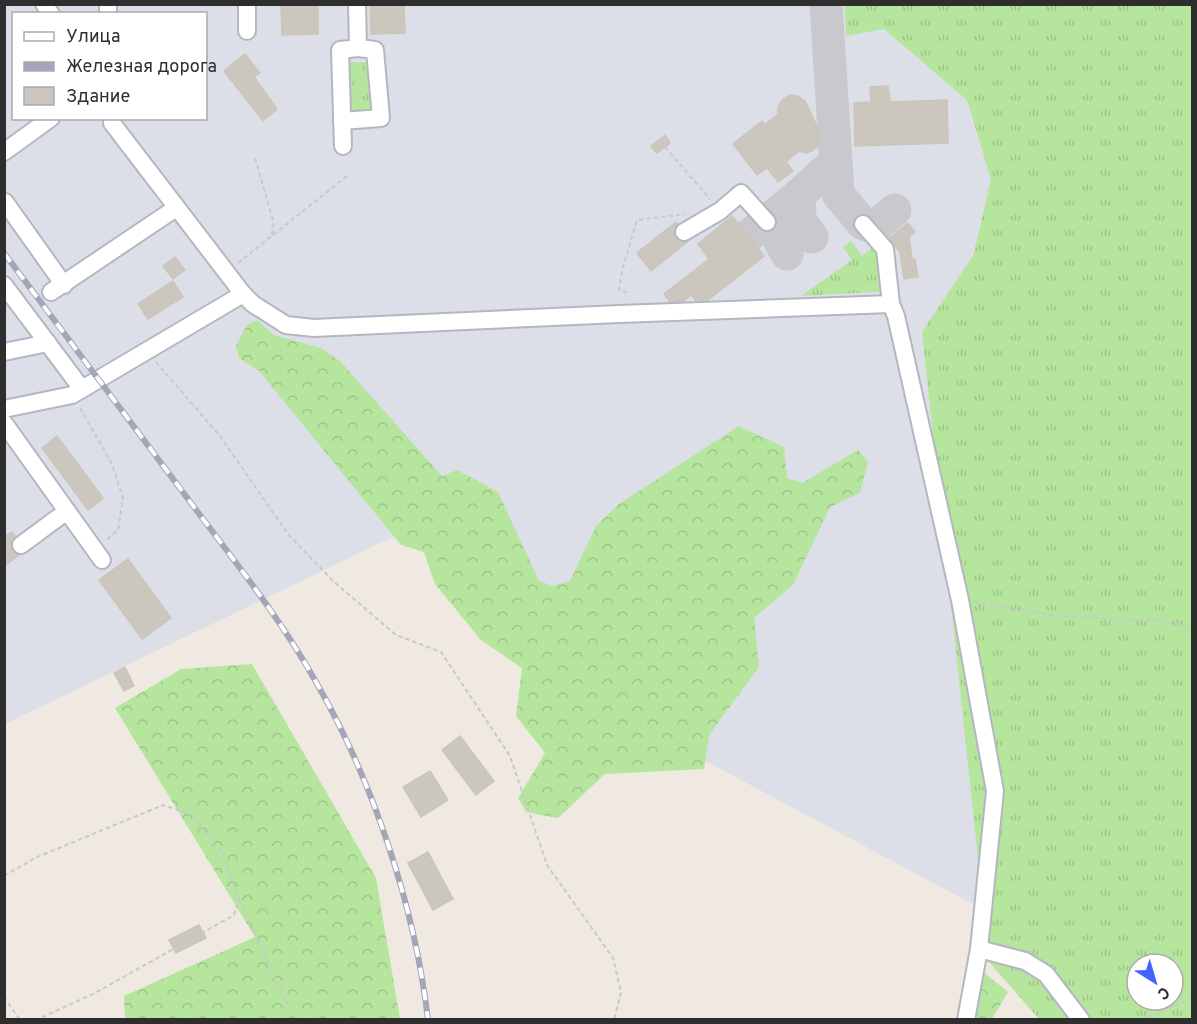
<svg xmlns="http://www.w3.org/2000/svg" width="1197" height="1024" viewBox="0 0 1197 1024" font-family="Overpass,sans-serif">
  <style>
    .airport { fill: #dcdee8; fill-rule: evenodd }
    .grass { fill: url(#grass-tufts); fill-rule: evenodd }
    .forest { fill: url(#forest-crowns) }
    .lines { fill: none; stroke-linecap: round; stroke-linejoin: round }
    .taxiway { stroke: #c9c8cc; stroke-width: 33 }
    .building { fill: #cbc7bf; stroke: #cbc5ba; stroke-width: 1.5 }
    .minor-casing { stroke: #b4b7c1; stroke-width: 20 }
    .path { stroke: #c9c9c9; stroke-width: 2; stroke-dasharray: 4.5 3; stroke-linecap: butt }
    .minor { stroke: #fff; stroke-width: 16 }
    .rail-casing { stroke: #a3a6b8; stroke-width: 6 }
    .rail { stroke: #fff; stroke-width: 4; stroke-dasharray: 11; stroke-linecap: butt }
  </style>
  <defs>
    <pattern id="grass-tufts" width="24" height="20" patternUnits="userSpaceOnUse" patternTransform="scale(1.5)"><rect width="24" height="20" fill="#b6e59e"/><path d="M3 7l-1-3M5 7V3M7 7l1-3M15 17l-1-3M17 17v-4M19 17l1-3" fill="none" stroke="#9dc588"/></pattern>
    <pattern id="forest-crowns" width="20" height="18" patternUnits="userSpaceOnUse" patternTransform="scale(1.5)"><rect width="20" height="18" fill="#b6e59e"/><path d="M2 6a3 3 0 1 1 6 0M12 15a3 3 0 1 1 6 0" fill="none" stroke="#9dc588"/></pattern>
  </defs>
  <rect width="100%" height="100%" fill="#efe9e1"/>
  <path class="airport" d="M5,5H1192V1019L1173,1000V964H1137V992L627,719L438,515L5,724ZM14,14H206V118H14Z"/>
  <g class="grass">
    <path d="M845,5H1192V1019H1039L989,962L922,332L974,254L991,179L967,100L884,29L846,36ZM1137,964H1173V1000H1137Z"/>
    <polygon points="346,62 366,62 371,115 347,116"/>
    <polygon points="851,241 862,256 879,243 892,291 801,296 852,260 843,247"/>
  </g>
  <g class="forest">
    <polygon points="257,320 274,335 321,348 340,361 442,476 457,470 498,492 539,581 553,586 570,581 596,526 619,504 739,426 784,447 787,478 802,483 858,450 868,462 860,493 830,507 793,585 754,618 759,667 709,735 704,769 605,774 558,818 526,812 518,798 545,753 516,716 522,668 481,640 435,584 424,552 401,545 260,372 239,358 236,346 247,325"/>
    <polygon points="252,664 376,878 400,1019 125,1019 124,996 255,937 115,708 181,669"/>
    <polygon points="982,971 1008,992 992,1019 964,1020"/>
  </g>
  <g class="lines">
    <g class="taxiway">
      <polyline points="826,4 838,194 863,224 871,226 878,224 895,210"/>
      <polyline points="799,195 800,220 812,237"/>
      <polyline points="777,213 778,238 787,254"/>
      <polyline points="748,236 799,195 835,162"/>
    </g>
  </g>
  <g class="building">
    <polygon points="281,4 318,4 318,34 282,35"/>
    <polygon points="370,4 404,4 405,33 371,34"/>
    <polygon points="245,54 260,73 254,77 277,109 263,121 224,71"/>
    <polygon points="888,86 890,102 947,100 948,143 855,146 854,103 871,102 870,87"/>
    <polygon points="790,95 798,96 805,101 820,133 820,139 818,146 812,151 806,153 799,151 786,162 793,171 778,182 767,168 757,175 733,144 762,121 765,125 778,114 778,107 782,100"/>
    <polygon points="665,135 670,143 657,153 651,146"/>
    <polygon points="732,216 764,256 708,300 696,301 691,295 684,301 670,302 664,294 709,259 698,244"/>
    <polygon points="676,222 678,224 674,231 675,237 679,241 687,242 651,271 637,253"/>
    <polygon points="908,223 915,232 909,237 912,259 915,259 918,277 904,279 900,252 889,238"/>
    <polygon points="175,257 185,270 173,279 163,266"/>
    <polygon points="173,281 183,297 148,319 138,304"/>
    <polygon points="57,436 103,498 88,510 42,448"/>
    <polygon points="12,532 15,536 11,541 11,547 13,552 19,555 4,566 4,537"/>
    <polygon points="128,559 171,618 142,639 99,580"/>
    <polygon points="125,667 134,686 124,691 114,673"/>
    <polygon points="460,736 494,781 476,795 442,750"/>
    <polygon points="430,771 448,800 421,817 403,787"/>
    <polygon points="428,852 453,899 433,910 408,863"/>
    <polygon points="199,925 206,938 176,953 169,940"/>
  </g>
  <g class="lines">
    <g class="minor-casing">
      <g id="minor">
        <polyline points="44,4 51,14"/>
        <polyline points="108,4 108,14"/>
        <polyline points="247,4 247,31"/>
        <polyline points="112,118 112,123 243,294 253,304 286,325 314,328 619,314 891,304"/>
        <polyline points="342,121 381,118 375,50 358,48"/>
        <polyline points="343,146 340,50 358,48 357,4"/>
        <polyline points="4,152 51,118"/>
        <polyline points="5,202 64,285"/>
        <polyline points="863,224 885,249 891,304 896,316 960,600 995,791 979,949 966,1020"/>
        <polyline points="684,232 720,211 741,193 767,222"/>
        <polyline points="4,285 82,389"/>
        <polyline points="51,292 176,208"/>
        <polyline points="4,352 48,343"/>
        <polyline points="4,409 72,395 243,294"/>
        <polyline points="4,423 102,560"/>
        <polyline points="21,545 67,511"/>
        <polyline points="979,949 1025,961 1046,974 1081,1020"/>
      </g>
    </g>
    <g class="path">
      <polyline points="665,147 710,199"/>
      <polyline points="255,158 273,220 272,237"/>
      <polyline points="238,263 347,176"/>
      <polyline points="627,292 619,290 622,271 637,220 685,214"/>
      <polyline points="156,362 220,436 288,534 333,581 396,635 441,652 510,756 547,865 613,958 621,992 614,1020"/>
      <polyline points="80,408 112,464 123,498 118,530 105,541"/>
      <polyline points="975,602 1058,616 1165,621 1192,628"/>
      <polyline points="4,876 35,858 163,805 192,815 222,853 239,899 234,915 95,993 36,1020"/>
      <polyline points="239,899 287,1004 289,1020"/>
      <polyline points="4,997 20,1020"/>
      <polyline points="1141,1020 1192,998"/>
    </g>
    <use href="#minor" class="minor"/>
    <g class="rail-casing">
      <path id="rail" d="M4,253C68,339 133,425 197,511C239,567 282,621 316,682C373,781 415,907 428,1020"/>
    </g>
    <use href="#rail" class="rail"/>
  </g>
  <rect width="1197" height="1024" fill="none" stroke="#2e2e2e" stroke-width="12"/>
  <rect x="12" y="12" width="195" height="108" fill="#ffffff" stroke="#ababab" stroke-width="1.5"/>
  <rect x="24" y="32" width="30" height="9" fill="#ffffff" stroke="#ababab" stroke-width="1.5"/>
  <text x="66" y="42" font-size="18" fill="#2e2e2e">Улица</text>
  <rect x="24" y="62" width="30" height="9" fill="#a3a6b8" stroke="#ababab" stroke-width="1.5"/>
  <text x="66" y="72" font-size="18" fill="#2e2e2e">Железная дорога</text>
  <rect x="24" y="87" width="30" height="18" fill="#cbc7bf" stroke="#ababab" stroke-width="1.5"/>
  <text x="66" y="102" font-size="18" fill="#2e2e2e">Здание</text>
  <g transform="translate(1155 982) rotate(143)"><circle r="28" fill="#ffffff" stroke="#ababab" stroke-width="1.5"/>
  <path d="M0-4.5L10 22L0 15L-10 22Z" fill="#4264fb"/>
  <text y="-9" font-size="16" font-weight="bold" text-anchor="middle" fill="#2e2e2e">С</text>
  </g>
</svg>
